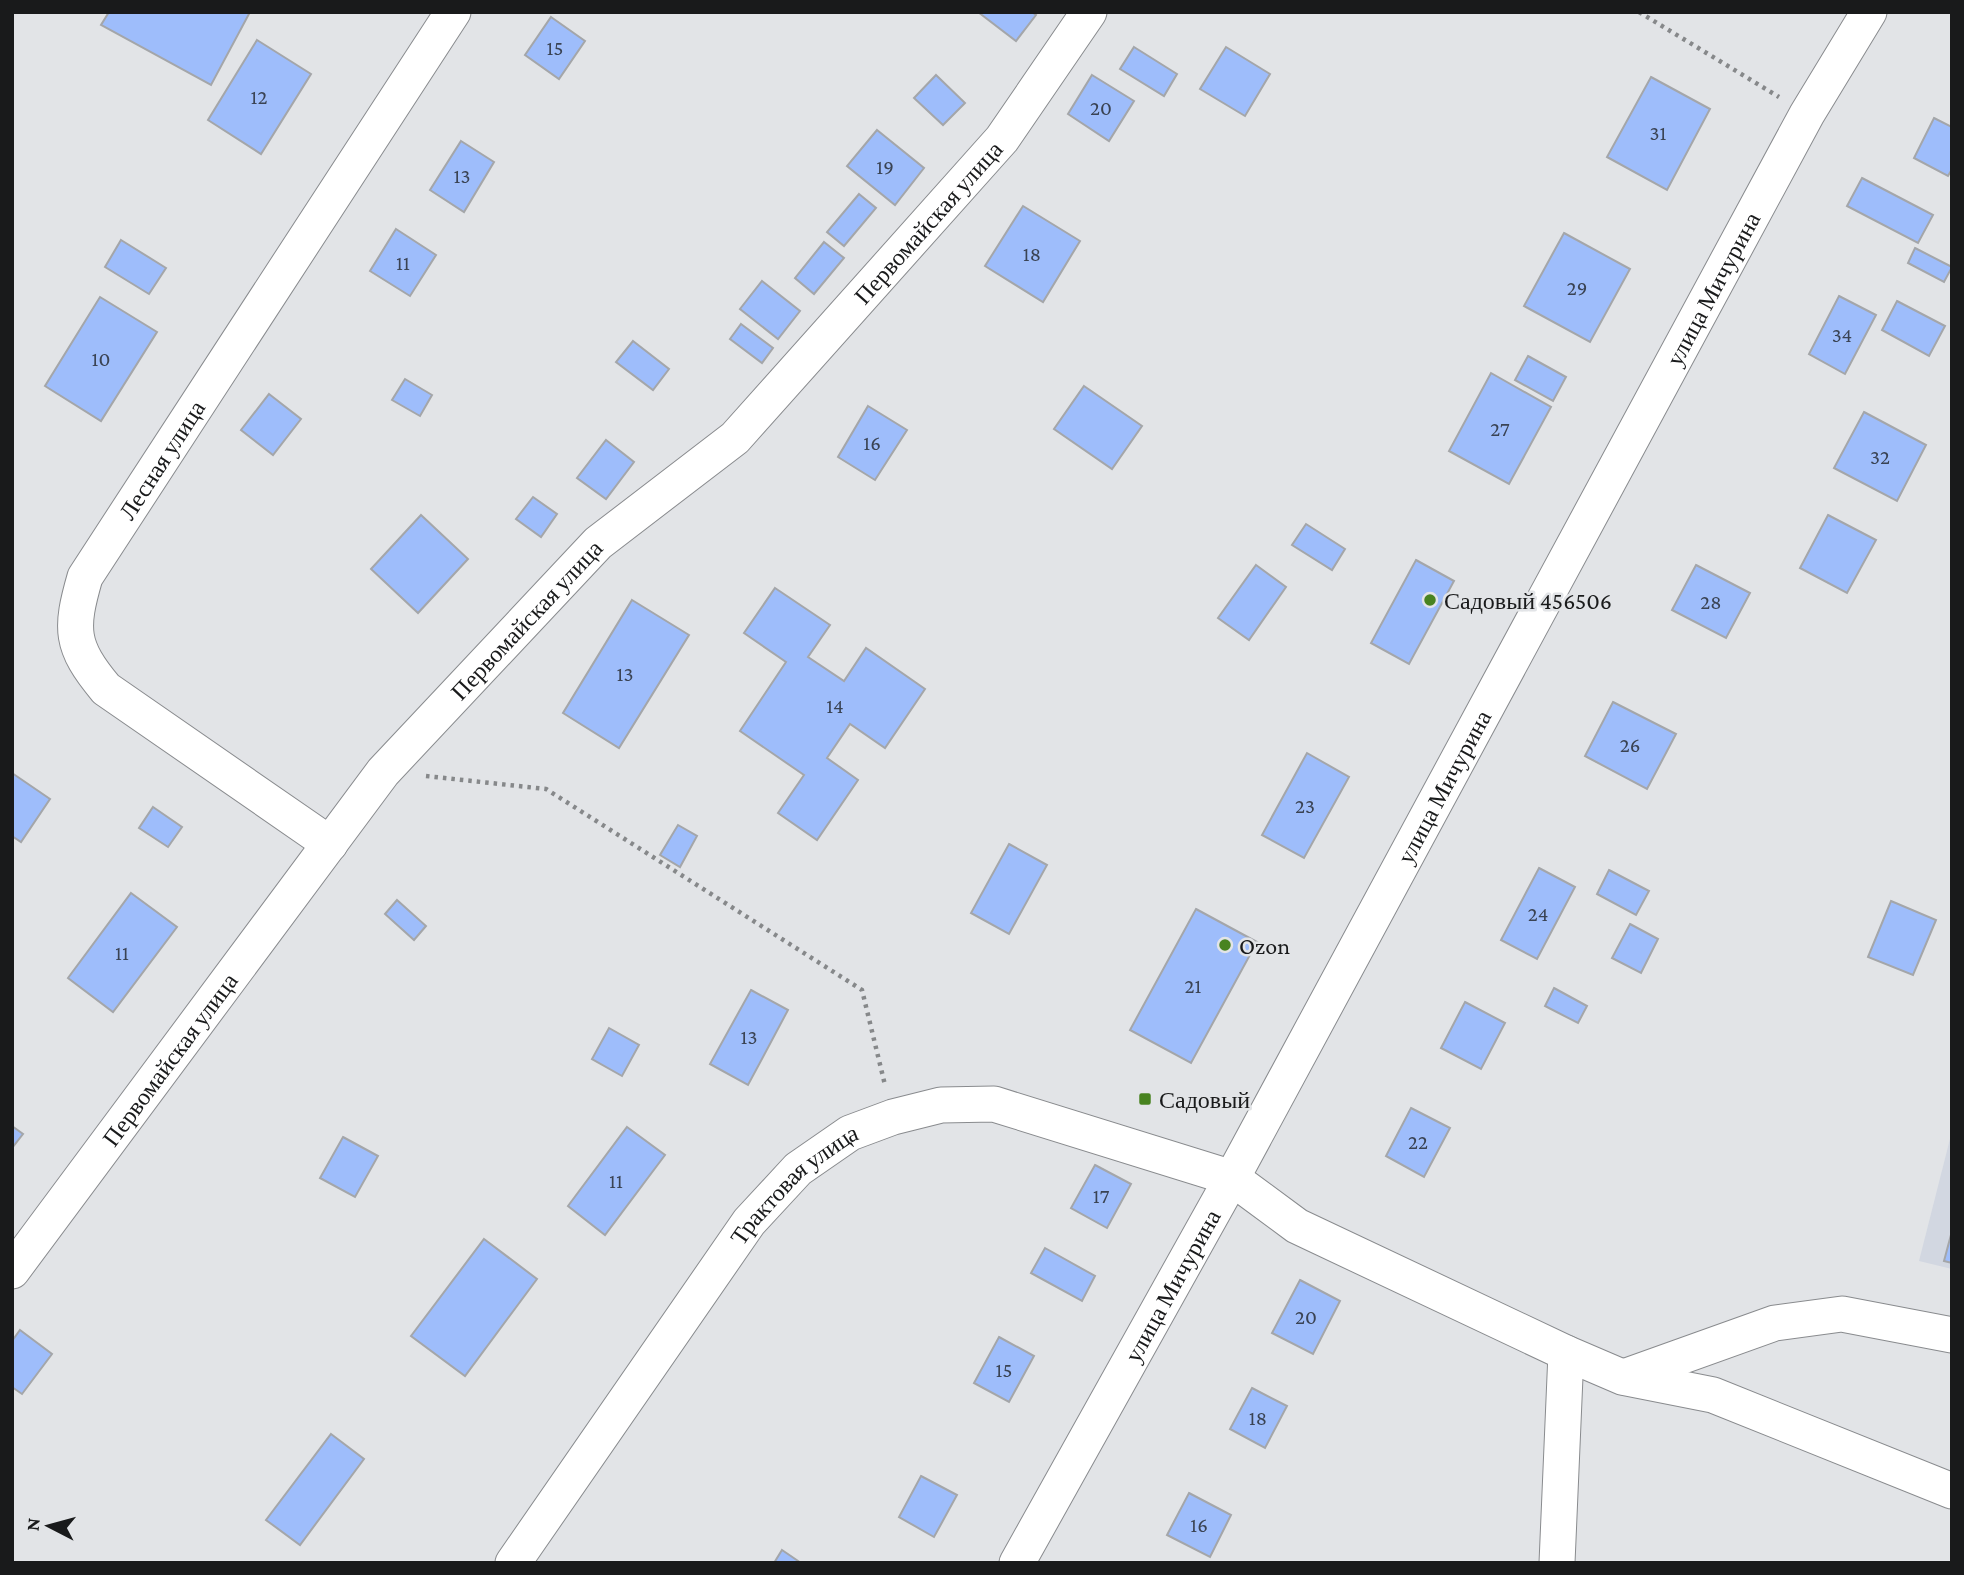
<svg xmlns="http://www.w3.org/2000/svg" width="1964" height="1575" viewBox="0 0 1964 1575" font-family="'Crimson Pro',serif">
  <style>
    .built { fill: #d2d7e1 }
    .building { fill: #9ebdfb; stroke: #a4a6a9; stroke-width: 2 }
    .lines { fill: none; stroke-linecap: round; stroke-linejoin: round }
    .minor-casing { stroke: #898b8e; stroke-width: 37 }
    .path { stroke: #86888a; stroke-width: 4.5; stroke-dasharray: 3.5 5; stroke-linecap: butt }
    .minor { stroke: #fff; stroke-width: 35 }
    .poi-dot { fill: #488320; stroke: #e2e4e7; stroke-width: 2.5 }
    .labels { text-anchor: middle; dominant-baseline: central; stroke-width: 5; stroke-linejoin: round; paint-order: stroke }
    .number-label { font-size: 21px; fill: #3a4353 }
    .street-label { font-size: 24px; fill: #191a1b; stroke: #e2e4e7 }
    .poi-label { font-size: 24px; fill: #191a1b; stroke: #e2e4e7; text-anchor: start }
  </style>
  <rect width="100%" height="100%" fill="#e2e4e7"/>
  <polygon class="built" points="1952,1131 1952,1269 1919,1261"/>
  <g class="building">
    <polygon points="109,12 250,12 211,85 101,25"/>
    <polygon points="978,12 1032,12 1036,15 1016,41"/>
    <polygon points="551,17 585,41 559,79 525,55"/>
    <polygon points="257,40 311,74 261,154 208,120"/>
    <polygon points="1134,47 1177,74 1164,96 1120,69"/>
    <polygon points="1226,47 1270,74 1245,116 1200,89"/>
    <polygon points="936,75 965,103 943,125 914,98"/>
    <polygon points="1092,75 1134,101 1109,141 1068,114"/>
    <polygon points="1651,77 1710,109 1667,190 1607,157"/>
    <polygon points="1934,118 1952,127 1952,169 1948,176 1914,158"/>
    <polygon points="877,130 924,168 895,205 847,166"/>
    <polygon points="461,141 494,162 464,212 430,190"/>
    <polygon points="1862,178 1933,215 1918,243 1847,206"/>
    <polygon points="859,194 876,208 844,246 827,232"/>
    <polygon points="1023,206 1080,241 1043,302 985,266"/>
    <polygon points="396,229 436,255 410,296 370,271"/>
    <polygon points="1564,233 1630,269 1590,342 1524,306"/>
    <polygon points="121,240 166,268 149,294 105,267"/>
    <polygon points="824,242 844,258 814,294 795,278"/>
    <polygon points="1915,248 1952,267 1944,282 1908,263"/>
    <polygon points="762,281 800,311 778,339 740,309"/>
    <polygon points="1839,296 1876,315 1845,374 1809,354"/>
    <polygon points="100,297 157,332 101,421 45,386"/>
    <polygon points="1897,301 1945,326 1929,356 1882,330"/>
    <polygon points="741,324 773,348 762,363 730,339"/>
    <polygon points="633,341 669,369 653,390 616,362"/>
    <polygon points="1528,356 1566,377 1553,401 1515,380"/>
    <polygon points="1491,373 1551,407 1509,484 1449,451"/>
    <polygon points="405,379 432,395 420,416 392,400"/>
    <polygon points="1084,386 1142,426 1112,469 1054,429"/>
    <polygon points="269,394 301,419 273,455 241,430"/>
    <polygon points="868,406 907,430 875,480 838,457"/>
    <polygon points="1864,412 1926,445 1897,501 1834,468"/>
    <polygon points="606,440 634,462 606,499 577,478"/>
    <polygon points="533,497 557,514 541,537 516,519"/>
    <polygon points="421,515 468,559 418,613 371,569"/>
    <polygon points="1828,515 1876,540 1847,593 1800,568"/>
    <polygon points="1306,524 1345,549 1332,570 1292,545"/>
    <polygon points="1416,560 1454,581 1409,664 1371,643"/>
    <polygon points="1256,565 1286,587 1249,640 1218,618"/>
    <polygon points="1696,565 1750,593 1726,638 1672,610"/>
    <polygon points="775,588 830,625 808,657 844,681 866,648 925,689 885,748 850,724 827,758 858,780 817,840 778,813 804,775 740,731 786,662 744,633"/>
    <polygon points="632,600 689,635 619,748 563,713"/>
    <polygon points="1613,702 1676,734 1647,789 1585,756"/>
    <polygon points="1307,753 1349,777 1304,858 1262,835"/>
    <polygon points="12,773 50,799 21,842 12,836"/>
    <polygon points="153,807 182,827 168,847 139,828"/>
    <polygon points="678,825 697,836 680,867 660,855"/>
    <polygon points="1009,844 1047,865 1009,934 971,913"/>
    <polygon points="1539,868 1575,887 1537,959 1501,940"/>
    <polygon points="1609,870 1649,891 1636,915 1597,894"/>
    <polygon points="131,893 177,927 113,1012 68,978"/>
    <polygon points="397,900 426,926 414,940 385,914"/>
    <polygon points="1891,901 1936,920 1913,975 1868,957"/>
    <polygon points="1196,909 1257,942 1191,1063 1130,1030"/>
    <polygon points="1630,924 1658,939 1641,973 1612,958"/>
    <polygon points="1554,988 1587,1006 1578,1023 1545,1006"/>
    <polygon points="751,990 788,1010 748,1085 710,1064"/>
    <polygon points="1465,1002 1505,1023 1481,1069 1441,1048"/>
    <polygon points="609,1028 639,1045 622,1076 592,1059"/>
    <polygon points="1411,1108 1450,1128 1424,1177 1386,1156"/>
    <polygon points="12,1126 23,1134 12,1148"/>
    <polygon points="627,1127 665,1155 605,1235 568,1206"/>
    <polygon points="343,1137 378,1156 355,1197 320,1178"/>
    <polygon points="1095,1165 1131,1184 1107,1228 1071,1208"/>
    <polygon points="1952,1231 1952,1263 1944,1261"/>
    <polygon points="484,1239 537,1279 465,1376 411,1336"/>
    <polygon points="1045,1248 1095,1276 1082,1301 1031,1273"/>
    <polygon points="1300,1280 1340,1301 1313,1354 1272,1333"/>
    <polygon points="20,1330 52,1354 22,1394 12,1387 12,1341"/>
    <polygon points="999,1337 1034,1356 1009,1402 974,1383"/>
    <polygon points="1252,1388 1287,1406 1265,1448 1230,1429"/>
    <polygon points="331,1434 364,1459 300,1545 266,1520"/>
    <polygon points="921,1476 957,1495 934,1537 899,1517"/>
    <polygon points="1189,1493 1231,1515 1210,1557 1167,1535"/>
    <polygon points="782,1550 801,1563 774,1563"/>
  </g>
  <g class="lines">
    <g class="minor-casing">
      <g id="minor">
        <path id="s1" d="M330,844L106,689C70,646 70,629 85,577L453,12"/>
        <path id="s2" d="M12,1271L383,772L598,543L735,438L1002,139L1089,12"/>
        <polyline points="1624,1377 1775,1323 1842,1314 1952,1335"/>
        <path id="s3" d="M513,1563L749,1222L798,1169L850,1133L893,1117L941,1105L994,1104L1232,1178L1297,1226L1566,1353L1622,1377L1713,1395L1952,1491"/>
        <path id="s4" d="M1017,1563L1232,1178L1807,114L1869,12"/>
        <polyline points="1557,1563 1566,1353"/>
      </g>
    </g>
    <g class="path">
      <polyline points="1639,12 1779,97"/>
      <polyline points="426,776 546,789 862,990 885,1085"/>
    </g>
    <use href="#minor" class="minor"/>
  </g>
  <g class="poi-dot">
    <circle cx="1430" cy="600" r="7"/>
    <circle cx="1225" cy="945" r="7"/>
    <rect x="1138" y="1092" width="14" height="14" rx="3.5"/>
  </g>
  <g class="labels">
    <g class="number-label">
      <text x="555" y="48">15</text>
      <text x="259" y="97">12</text>
      <text x="1101" y="108">20</text>
      <text x="1658" y="133">31</text>
      <text x="885" y="167">19</text>
      <text x="462" y="176">13</text>
      <text x="1032" y="254">18</text>
      <text x="403" y="263">11</text>
      <text x="1577" y="288">29</text>
      <text x="1842" y="335">34</text>
      <text x="101" y="359">10</text>
      <text x="1500" y="429">27</text>
      <text x="872" y="443">16</text>
      <text x="1880" y="457">32</text>
      <text x="1711" y="602">28</text>
      <text x="625" y="674">13</text>
      <text x="835" y="706">14</text>
      <text x="1630" y="745">26</text>
      <text x="1305" y="806">23</text>
      <text x="1538" y="914">24</text>
      <text x="122" y="953">11</text>
      <text x="1193" y="986">21</text>
      <text x="749" y="1037">13</text>
      <text x="1418" y="1142">22</text>
      <text x="616" y="1181">11</text>
      <text x="1101" y="1196">17</text>
      <text x="1306" y="1317">20</text>
      <text x="1004" y="1370">15</text>
      <text x="1258" y="1418">18</text>
      <text x="1199" y="1525">16</text>
    </g>
    <g class="street-label">
      <text stroke="none"><textPath href="#s2" startOffset="1398">Первомайская улица</textPath></text>
      <text stroke="none"><textPath href="#s4" startOffset="1452">улица Мичурина</textPath></text>
      <text stroke="none"><textPath href="#s1" startOffset="534">Лесная улица</textPath></text>
      <text stroke="none"><textPath href="#s2" startOffset="831">Первомайская улица</textPath></text>
      <text stroke="none"><textPath href="#s4" startOffset="886">улица Мичурина</textPath></text>
      <text stroke="none"><textPath href="#s2" startOffset="264">Первомайская улица</textPath></text>
      <text stroke="none"><textPath href="#s3" startOffset="474">Трактовая улица</textPath></text>
      <text stroke="none"><textPath href="#s4" startOffset="318">улица Мичурина</textPath></text>
    </g>
    <g class="poi-label">
      <text x="1444" y="600">Садовый 456506</text>
      <text x="1239" y="945">Ozon</text>
      <text x="1159" y="1099">Садовый</text>
    </g>
  </g>
  <rect width="1964" height="1575" fill="none" stroke="#191a1b" stroke-width="28"/>
  <g transform="translate(49 1526) rotate(276)" stroke="#e2e4e7" stroke-width="5" paint-order="stroke">
  <path d="M0-5L12 26L0 18L-12 26Z" fill="#191a1b"/>
  <text y="-10" font-size="19" font-weight="bold" text-anchor="middle" fill="#191a1b">N</text>
  </g>
</svg>
